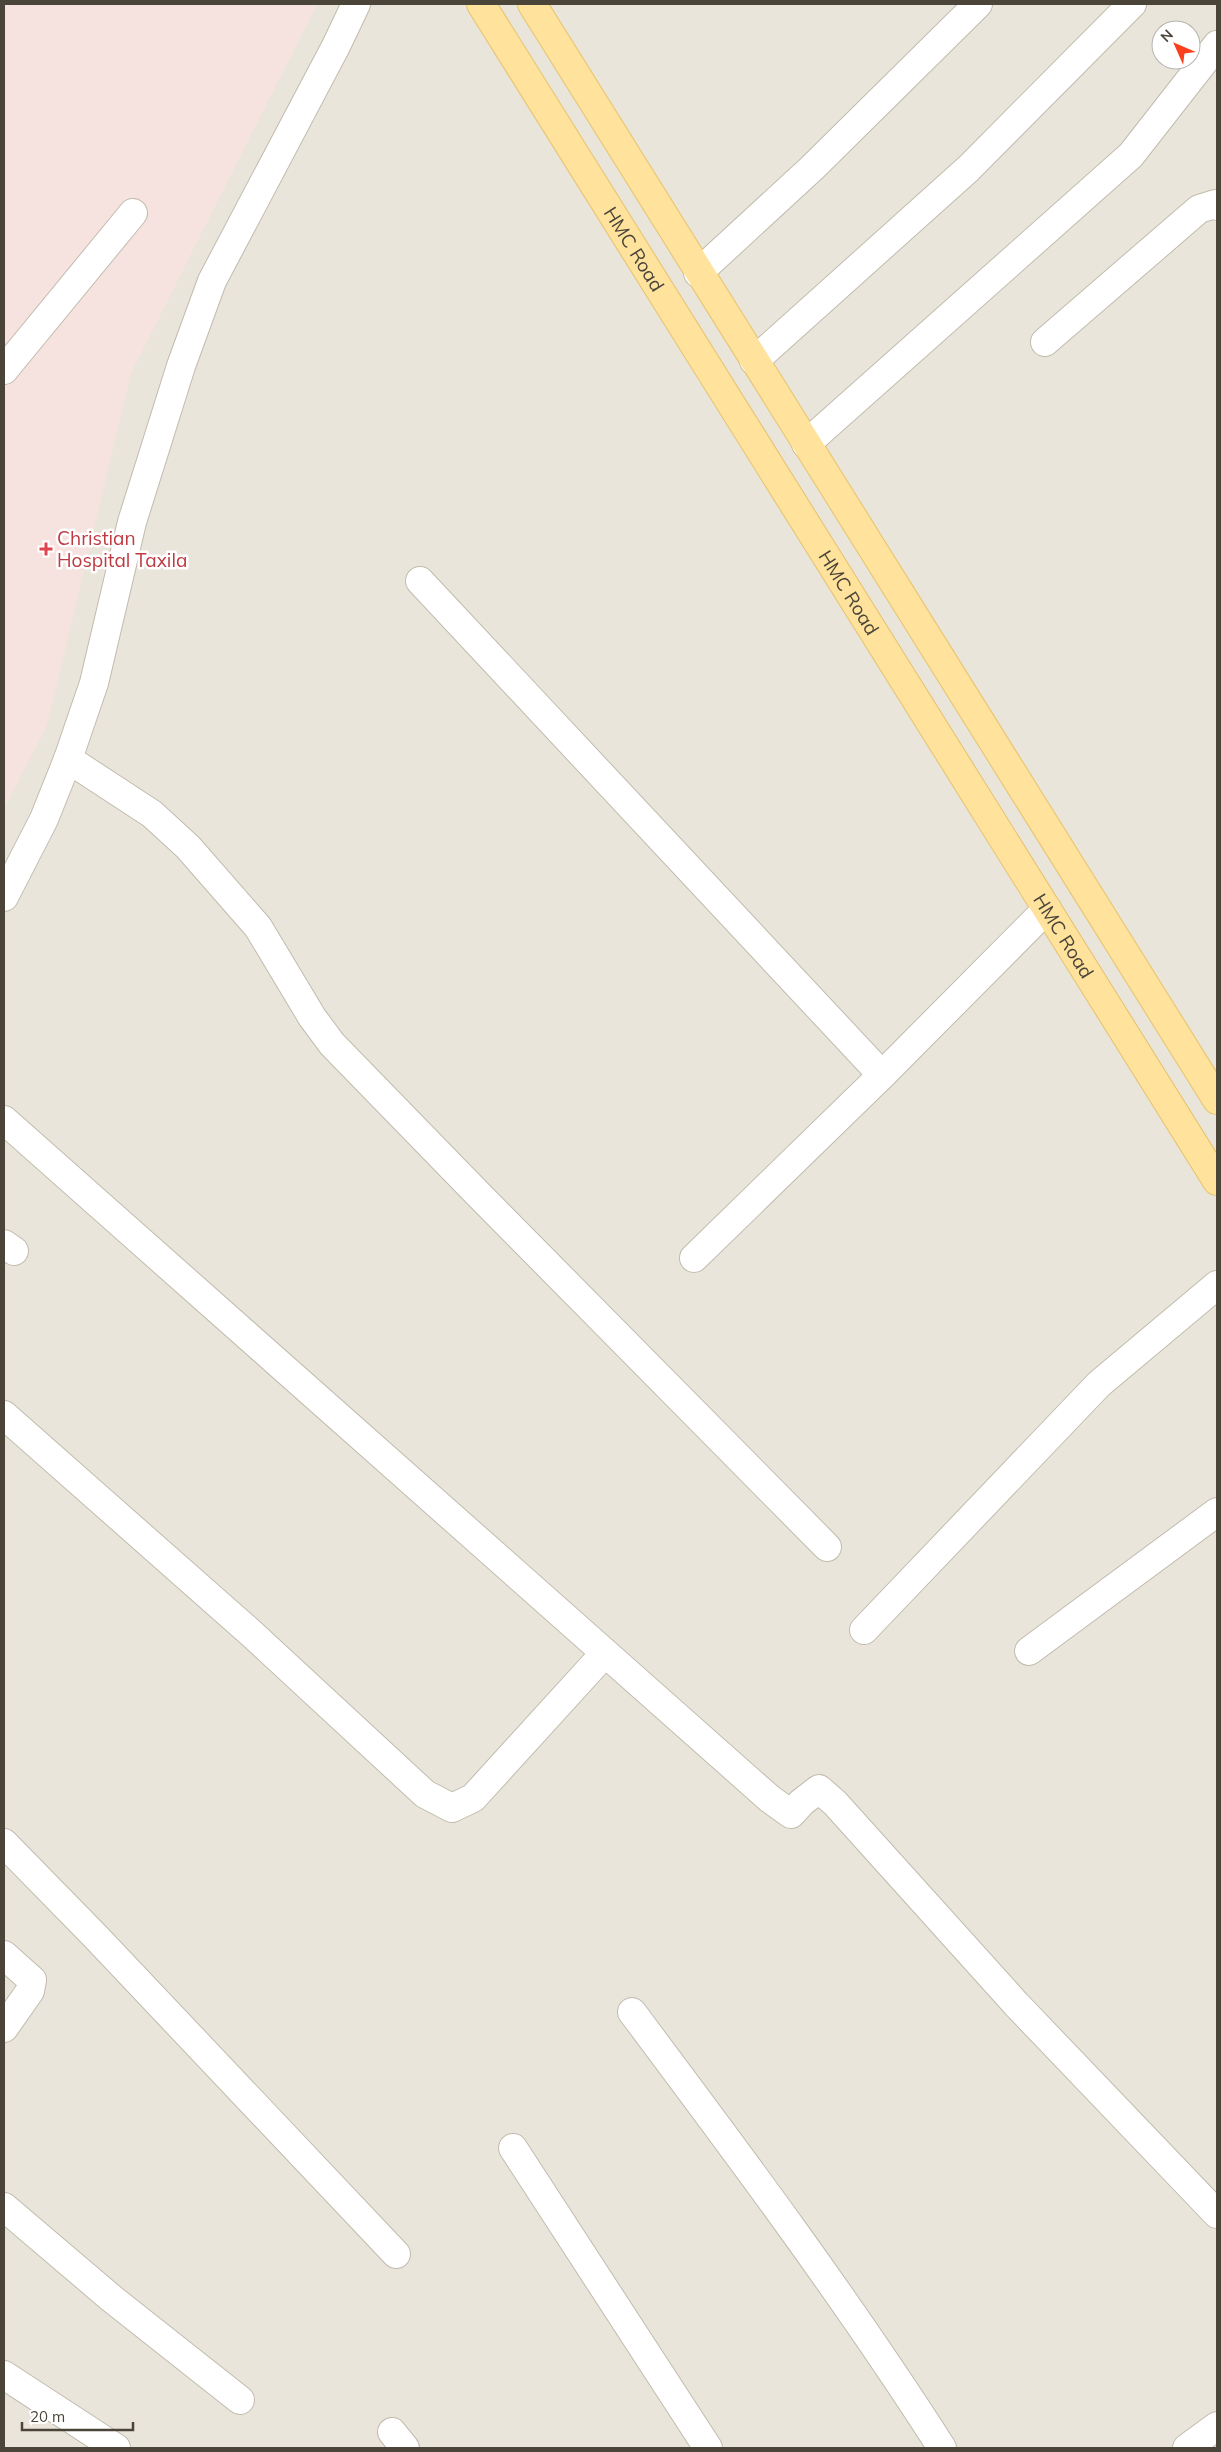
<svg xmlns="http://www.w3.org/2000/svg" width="1221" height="2452" viewBox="0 0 1221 2452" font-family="Mulish,sans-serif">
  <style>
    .residential { fill: #eae5da; fill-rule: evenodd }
    .medical { fill: #f6e3e0 }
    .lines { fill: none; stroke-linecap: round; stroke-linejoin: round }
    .minor-casing { stroke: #c2bbae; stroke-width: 30 }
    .major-casing { stroke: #e6c16a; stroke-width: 30 }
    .minor { stroke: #fff; stroke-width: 28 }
    .major { stroke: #ffe39c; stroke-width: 28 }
    .health-dot { fill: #e0444e; stroke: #fff; stroke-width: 2 }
    .labels { text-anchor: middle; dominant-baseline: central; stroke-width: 5; stroke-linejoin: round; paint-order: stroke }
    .street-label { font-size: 19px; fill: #4b4439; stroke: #fff }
    .health-label { font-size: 19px; fill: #be3a42; stroke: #fff; text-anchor: start }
  </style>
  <rect width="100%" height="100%" fill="#f6f3ec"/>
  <path class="residential" d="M4,4H1217V2448H4ZM1161,30H1191V60H1161Z"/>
  <polygon class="medical" points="4,4 317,4 131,373 47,725 4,809"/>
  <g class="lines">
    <g class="minor-casing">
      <g id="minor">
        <polyline points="698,273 812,168 978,4"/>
        <polyline points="1045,342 1199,209 1215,204 1217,206"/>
        <polyline points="754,361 968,169 1132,4"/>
        <polyline points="4,370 133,213"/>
        <polyline points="806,444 1131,155 1217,45"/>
        <polyline points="420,581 882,1075"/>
        <polyline points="68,759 152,814 188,847 258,927 312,1017 332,1044 478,1194 827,1547"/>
        <polyline points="4,897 44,819 68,759 94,683 132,522 181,366 212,281 336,46 356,4"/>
        <polyline points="4,1120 770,1799 791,1814 802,1802 819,1789 835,1803 1016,2004 1217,2214"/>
        <polyline points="4,1244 14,1251"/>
        <polyline points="694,1258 882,1075 1047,909"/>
        <polyline points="4,1415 252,1634 425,1794 452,1808 473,1798 605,1653"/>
        <polyline points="864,1630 1099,1384 1217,1285"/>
        <polyline points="1029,1651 1217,1512"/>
        <polyline points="4,1843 96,1937 396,2254"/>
        <polyline points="4,1955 32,1980 30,1991 4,2028"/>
        <path d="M632,2012C739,2155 846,2298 942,2448"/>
        <polyline points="513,2148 708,2448"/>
        <polyline points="4,2207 111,2298 240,2400"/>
        <polyline points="4,2375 116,2448"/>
        <polyline points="392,2432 405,2448"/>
        <polyline points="1187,2448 1217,2426"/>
      </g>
    </g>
    <g class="major-casing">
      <g id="major">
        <path id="s1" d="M481,4L1217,1181"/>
        <polyline points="532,4 1217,1100"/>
      </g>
    </g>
    <use href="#minor" class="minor"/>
    <use href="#major" class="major"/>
  </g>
  <path class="health-dot" d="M43.5 541.5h5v5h5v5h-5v5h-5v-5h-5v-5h5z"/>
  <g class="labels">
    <g class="street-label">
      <text stroke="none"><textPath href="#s1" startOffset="289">HMC Road</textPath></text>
      <text stroke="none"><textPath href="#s1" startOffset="694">HMC Road</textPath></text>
      <text stroke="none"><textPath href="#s1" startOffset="1099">HMC Road</textPath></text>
    </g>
    <g class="health-label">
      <text x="57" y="538">Christian<tspan x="57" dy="22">Hospital Taxila</tspan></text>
    </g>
  </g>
  <rect width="1221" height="2452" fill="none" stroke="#4b4439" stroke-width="10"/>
  <g transform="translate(1176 45) rotate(315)"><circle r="24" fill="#ffffff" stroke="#b7b4b0"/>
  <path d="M0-4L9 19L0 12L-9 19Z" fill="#fc3f1d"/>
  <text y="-8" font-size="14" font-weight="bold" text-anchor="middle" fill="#4b4439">N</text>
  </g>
  <path d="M22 2422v8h111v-8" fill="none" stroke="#4b4439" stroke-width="2.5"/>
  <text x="30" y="2422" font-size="15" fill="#4b4439" stroke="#ffffff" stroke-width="4" paint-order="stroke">20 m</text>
</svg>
